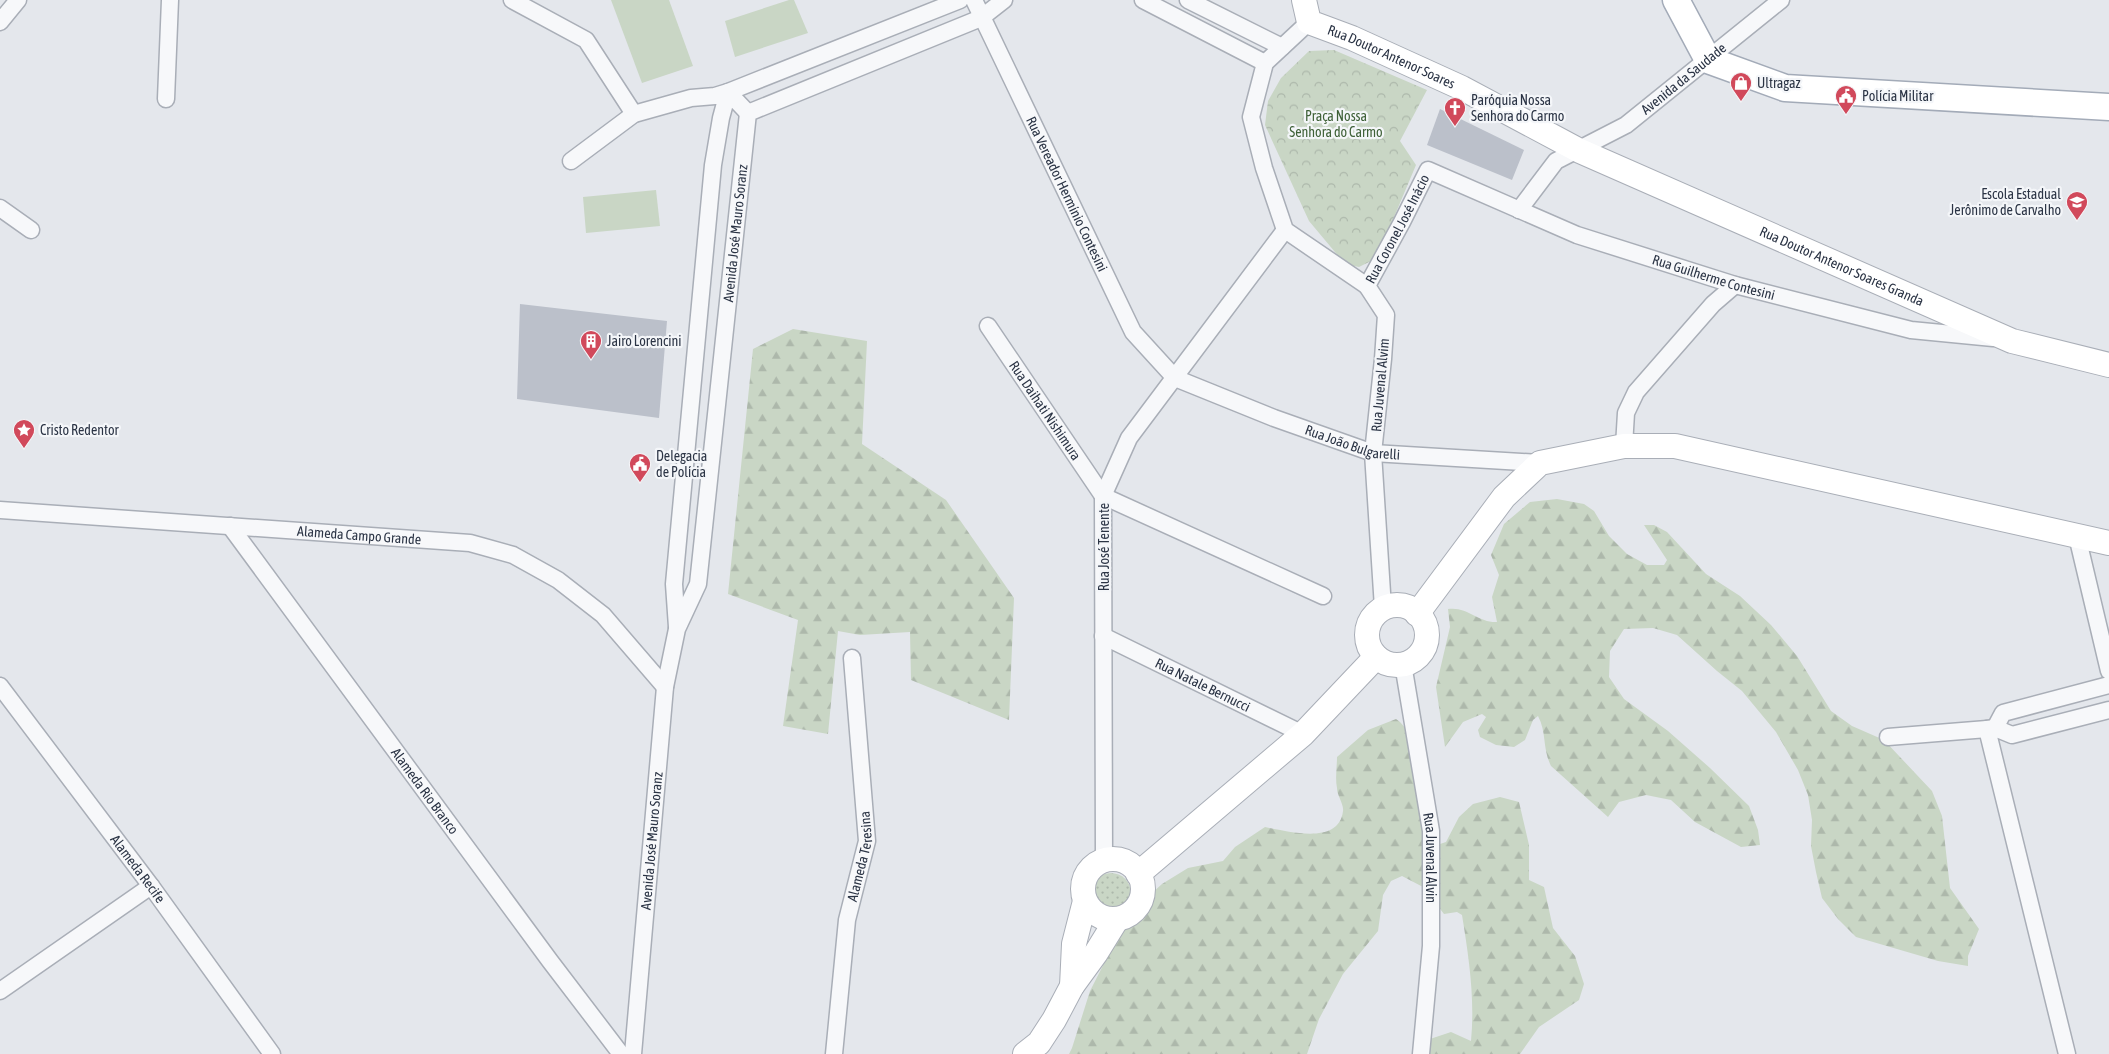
<svg xmlns="http://www.w3.org/2000/svg" width="2109" height="1054" viewBox="0 0 2109 1054" font-family="'Asap Condensed',sans-serif">
  <style>
    .grass { fill: url(#grass-dots) }
    .forest { fill: url(#forest-firs) }
    .park { fill: url(#park-crowns) }
    .pitch { fill: #c9d6c5 }
    .building { fill: #bbc0ca }
    .lines { fill: none; stroke-linecap: round; stroke-linejoin: round }
    .street-casing { stroke: #a9aeb7; stroke-width: 19 }
    .secondary-casing { stroke: #a9aeb7; stroke-width: 26 }
    .primary-casing { stroke: #a3abb8; stroke-width: 29 }
    .street { stroke: #f7f8fa; stroke-width: 16 }
    .secondary { stroke: #fff; stroke-width: 24 }
    .primary { stroke: #fff; stroke-width: 26 }
    .labels { text-anchor: middle; dominant-baseline: central; stroke-width: 4.5; stroke-linejoin: round; paint-order: stroke }
    .street-label { font-size: 14px; fill: #2b3445; stroke: #f4f6f9 }
    .poi-label { font-size: 14px; fill: #2b3445; stroke: #f4f6f9; text-anchor: start }
    .park-label { font-size: 14px; fill: #3f6138; stroke: #f4f6f9 }
  </style>
  <defs>
    <pattern id="grass-dots" width="8" height="8" patternUnits="userSpaceOnUse" patternTransform="scale(1.25)"><rect width="8" height="8" fill="#c9d6c5"/><path d="M2 2h.1M6 6h.1" fill="none" stroke="#adb8ab" stroke-width="1.8" stroke-linecap="round"/></pattern>
    <pattern id="forest-firs" width="22" height="20" patternUnits="userSpaceOnUse" patternTransform="scale(1.25)"><rect width="22" height="20" fill="#c9d6c5"/><path d="M5 1l3.5 6h-7zM16 11l3.5 6h-7z" fill="#adb8ab"/></pattern>
    <pattern id="park-crowns" width="20" height="18" patternUnits="userSpaceOnUse" patternTransform="scale(1.25)"><rect width="20" height="18" fill="#c9d6c5"/><path d="M2 6a3 3 0 1 1 6 0M12 15a3 3 0 1 1 6 0" fill="none" stroke="#adb8ab"/></pattern>
  </defs>
  <rect width="100%" height="100%" fill="#e4e7ec"/>
  <circle class="grass" cx="1111" cy="893" r="20"/>
  <g class="forest">
    <polygon points="793,329 867,341 862,444 946,500 1014,598 1009,720 911,680 910,632 860,635 838,631 828,734 783,726 798,620 728,594 753,349"/>
    <path d="M1557,499L1584,504L1594,511L1609,536L1627,554L1647,565H1664L1667,560L1644,525H1654L1667,532L1706,574L1740,596L1771,625L1797,656L1831,711L1852,726L1884,740L1932,791L1942,816L1950,888L1979,929L1968,956V966L1938,961L1856,937L1838,919L1822,898L1816,872L1811,846L1812,820L1808,795L1798,770L1776,732L1742,691L1717,671L1677,635L1653,628L1624,629L1610,651L1609,677L1624,699L1668,731L1710,768L1749,806L1758,830L1760,845L1741,847L1695,822L1671,800L1646,795L1619,802L1608,817L1551,766C1542,748 1547,733 1538,716L1533,720L1525,740L1514,747L1496,745L1480,737L1478,730L1486,717L1482,714L1463,722L1445,747L1436,687L1450,627L1448,609C1467,606 1479,623 1497,622L1492,597L1499,575L1491,555L1504,524L1530,502Z"/>
    <path d="M1396,719C1421,734 1420,804 1431,831C1433,835 1437,840 1440,844L1446,842L1459,817L1473,804L1500,797L1519,802L1529,845V880L1544,887L1553,928L1575,956L1584,984L1579,1000L1539,1027L1520,1054H1412L1415,1044L1451,1032L1471,1041C1475,999 1469,958 1462,915L1457,912L1444,914L1423,887L1402,876L1391,881L1383,895L1378,931L1343,974L1319,1019L1307,1054H1069L1072,1048L1090,991L1119,934L1141,903L1162,884L1188,868L1223,861L1235,847L1265,827C1287,831 1339,846 1343,811C1344,804 1337,796 1337,788C1335,778 1337,767 1337,757L1368,730Z"/>
  </g>
  <polygon class="park" points="1334,50 1427,90 1400,141 1416,165 1381,248 1371,261 1359,267 1345,264 1309,221 1265,125 1268,101 1281,78 1309,51"/>
  <g class="pitch">
    <polygon points="611,0 669,0 693,66 642,83"/>
    <polygon points="789,0 794,0 808,33 735,57 725,21"/>
    <polygon points="656,190 660,226 586,233 583,197"/>
  </g>
  <g class="building">
    <polygon points="1440,109 1524,150 1512,180 1427,145"/>
    <polygon points="520,304 667,321 659,418 517,399"/>
  </g>
  <g class="lines">
    <g class="street-casing">
      <g id="street">
        <polyline points="512,0 586,40 634,114"/>
        <path id="s1" d="M974,0L1133,332L1175,378L1274,418L1373,453L1540,463"/>
        <polyline points="1143,0 1265,63"/>
        <polyline points="1188,0 1282,47"/>
        <polyline points="0,22 18,0"/>
        <path id="s2" d="M1309,22L1265,63L1251,117L1264,168L1285,230L1367,286L1402,222L1428,170L1577,235L1735,285L1911,330L1993,338"/>
        <polyline points="166,99 170,0"/>
        <polyline points="571,161 634,114 691,98 715,96 728,92 748,113"/>
        <polyline points="0,208 31,230"/>
        <path id="s3" d="M1519,210L1556,161L1626,125L1781,0"/>
        <polyline points="1367,286 1386,315 1383,359 1373,453 1383,608"/>
        <path id="s4" d="M988,326L1103,496L1323,596"/>
        <polyline points="1624,446 1626,413 1636,392 1713,304 1735,285"/>
        <path id="s5" d="M0,510L470,543L513,555L558,580L603,615L665,687"/>
        <path id="s6" d="M230,526L550,961L621,1054"/>
        <polyline points="2077,536 2109,671"/>
        <polyline points="677,627 674,584 713,165 721,118 728,92 960,0"/>
        <path id="s7" d="M1103,636L1303,734"/>
        <path id="s8" d="M1403,664L1431,831V946L1421,1054"/>
        <path id="s9" d="M0,686L151,886L272,1054"/>
        <polyline points="1995,728 2003,713 2109,685"/>
        <polyline points="1888,737 1987,729"/>
        <polyline points="1104,861 1103,496 1129,438 1285,230"/>
        <polyline points="0,991 151,886"/>
        <path id="s10" d="M633,1054L665,687L677,629L698,584L748,113L981,18L1004,0"/>
        <path id="s11" d="M834,1054L847,920L867,841L852,658"/>
        <polyline points="2067,1054 1987,729 1995,728 2012,735 2109,710"/>
      </g>
    </g>
    <g class="secondary-casing">
      <g id="secondary">
        <path id="s12" d="M1304,0L1309,22L1352,38L1462,88L1580,151L2012,341L2109,365"/>
        <circle cx="1397" cy="635" r="30"/>
        <polyline points="1417,614 1504,497 1540,463 1624,446 1675,446 2109,543"/>
        <circle cx="1113" cy="889" r="30"/>
        <polyline points="1138,874 1303,734 1376,657"/>
        <polyline points="1072,986 1074,944 1085,901"/>
        <polyline points="1025,1054 1039,1043 1054,1020 1072,986 1096,953 1117,919"/>
      </g>
    </g>
    <g class="primary-casing">
      <polyline id="primary" points="1676,0 1708,60 1785,88 2109,107"/>
    </g>
    <use href="#street" class="street"/>
    <use href="#secondary" class="secondary"/>
    <use href="#primary" class="primary"/>
  </g>
  <defs>
    <g id="shop-pin" transform="scale(1.125)"><path d="M0 17L-7.5 6A9.5 9.5 0 1 1 7.5 6Z" fill="#d1495b" stroke="#f4f6f9"/><path d="M-5-2.5h2.3a2.7 3.5 0 0 1 5.4 0H5L5.5 6h-11ZM-1.5-2.5h3a1.5 2.3 0 0 0-3 0Z" fill="#fff"/></g>
    <g id="civic-pin" transform="scale(1.125)"><path d="M0 17L-7.5 6A9.5 9.5 0 1 1 7.5 6Z" fill="#d1495b" stroke="#f4f6f9"/><path d="M-.6-6.5H3V-4.5H.6V-3L4-1V1h2V6H-6V1h2V-1L-.6-3ZM-1.2 2.5V6h2.4V2.5Z" fill="#fff"/></g>
    <g id="church-pin" transform="scale(1.125)"><path d="M0 17L-7.5 6A9.5 9.5 0 1 1 7.5 6Z" fill="#d1495b" stroke="#f4f6f9"/><path d="M-1.2-6h2.4v3.5h3.3v2.4h-3.3V6h-2.4V-.1h-3.3v-2.4h3.3Z" fill="#fff"/></g>
    <g id="school-pin" transform="scale(1.125)"><path d="M0 17L-7.5 6A9.5 9.5 0 1 1 7.5 6Z" fill="#d1495b" stroke="#f4f6f9"/><path d="M0-5L7-2L0 1L-7-2ZM-4 1L0 2.5L4 1V4Q0 6-4 4Z" fill="#fff"/></g>
    <g id="building-pin" transform="scale(1.125)"><path d="M0 17L-7.5 6A9.5 9.5 0 1 1 7.5 6Z" fill="#d1495b" stroke="#f4f6f9"/><path d="M-4-6H4V6H1V3H-1V6H-4ZM-2.5-4.3h1.7v1.8h-1.7ZM.8-4.3h1.7v1.8H.8ZM-2.5-1h1.7V.8h-1.7ZM.8-1h1.7V.8H.8Z" fill="#fff"/></g>
    <g id="sight-pin" transform="scale(1.125)"><path d="M0 17L-7.5 6A9.5 9.5 0 1 1 7.5 6Z" fill="#d1495b" stroke="#f4f6f9"/><path d="M0-6L1.8-2.2L6-1.7L2.9 1.2L3.7 5.4L0 3.3L-3.7 5.4L-2.9 1.2L-6-1.7L-1.8-2.2Z" fill="#fff"/></g>
  </defs>
  <g fill-rule="evenodd">
    <use href="#shop-pin" x="1741" y="83"/>
    <use href="#civic-pin" x="1846" y="96"/>
    <use href="#church-pin" x="1455" y="108"/>
    <use href="#school-pin" x="2077" y="202"/>
    <use href="#building-pin" x="591" y="341"/>
    <use href="#sight-pin" x="24" y="430"/>
    <use href="#civic-pin" x="640" y="464"/>
  </g>
  <g class="labels">
    <g class="street-label">
      <text stroke="none"><textPath href="#s12" startOffset="112">Rua Doutor Antenor Soares</textPath></text>
      <text stroke="none"><textPath href="#s3" startOffset="214">Avenida da Saudade</textPath></text>
      <text stroke="none"><textPath href="#s1" startOffset="215">Rua Vereador Hermínio Contesini</textPath></text>
      <text stroke="none"><textPath href="#s2" startOffset="398">Rua Coronel José Inácio</textPath></text>
      <text stroke="none"><textPath href="#s10" startOffset="830">Avenida José Mauro Soranz</textPath></text>
      <text stroke="none"><textPath href="#s12" startOffset="609">Rua Doutor Antenor Soares Granda</textPath></text>
      <text stroke="none"><textPath href="#s2" startOffset="770">Rua Guilherme Contesini</textPath></text>
      <text transform="translate(1380 385) rotate(-85)">Rua Juvenal Alvim</text>
      <text stroke="none"><textPath href="#s4" startOffset="102">Rua Daihati Nishimura</textPath></text>
      <text stroke="none"><textPath href="#s1" startOffset="620">Rua João Bulgarelli</textPath></text>
      <text stroke="none"><textPath href="#s5" startOffset="360">Alameda Campo Grande</textPath></text>
      <text transform="translate(1104 547) rotate(-90)">Rua José Tenente</text>
      <text stroke="none"><textPath href="#s7" startOffset="111">Rua Natale Bernucci</textPath></text>
      <text stroke="none"><textPath href="#s6" startOffset="329">Alameda Rio Branco</textPath></text>
      <text stroke="none"><textPath href="#s10" startOffset="214">Avenida José Mauro Soranz</textPath></text>
      <text stroke="none"><textPath href="#s11" startOffset="200">Alameda Teresina</textPath></text>
      <text stroke="none"><textPath href="#s8" startOffset="196">Rua Juvenal Alvin</textPath></text>
      <text stroke="none"><textPath href="#s9" startOffset="229">Alameda Recife</textPath></text>
    </g>
    <g class="poi-label">
      <text x="1757" y="83">Ultragaz</text>
      <text x="1862" y="96">Polícia Militar</text>
      <text x="1471" y="100">Paróquia Nossa<tspan x="1471" dy="16">Senhora do Carmo</tspan></text>
      <text x="2061" y="194" text-anchor="end">Escola Estadual<tspan x="2061" dy="16">Jerônimo de Carvalho</tspan></text>
      <text x="607" y="341">Jairo Lorencini</text>
      <text x="40" y="430">Cristo Redentor</text>
      <text x="656" y="456">Delegacia<tspan x="656" dy="16">de Polícia</tspan></text>
    </g>
    <g class="park-label">
      <text x="1336" y="116">Praça Nossa<tspan x="1336" dy="16">Senhora do Carmo</tspan></text>
    </g>
  </g>
</svg>
